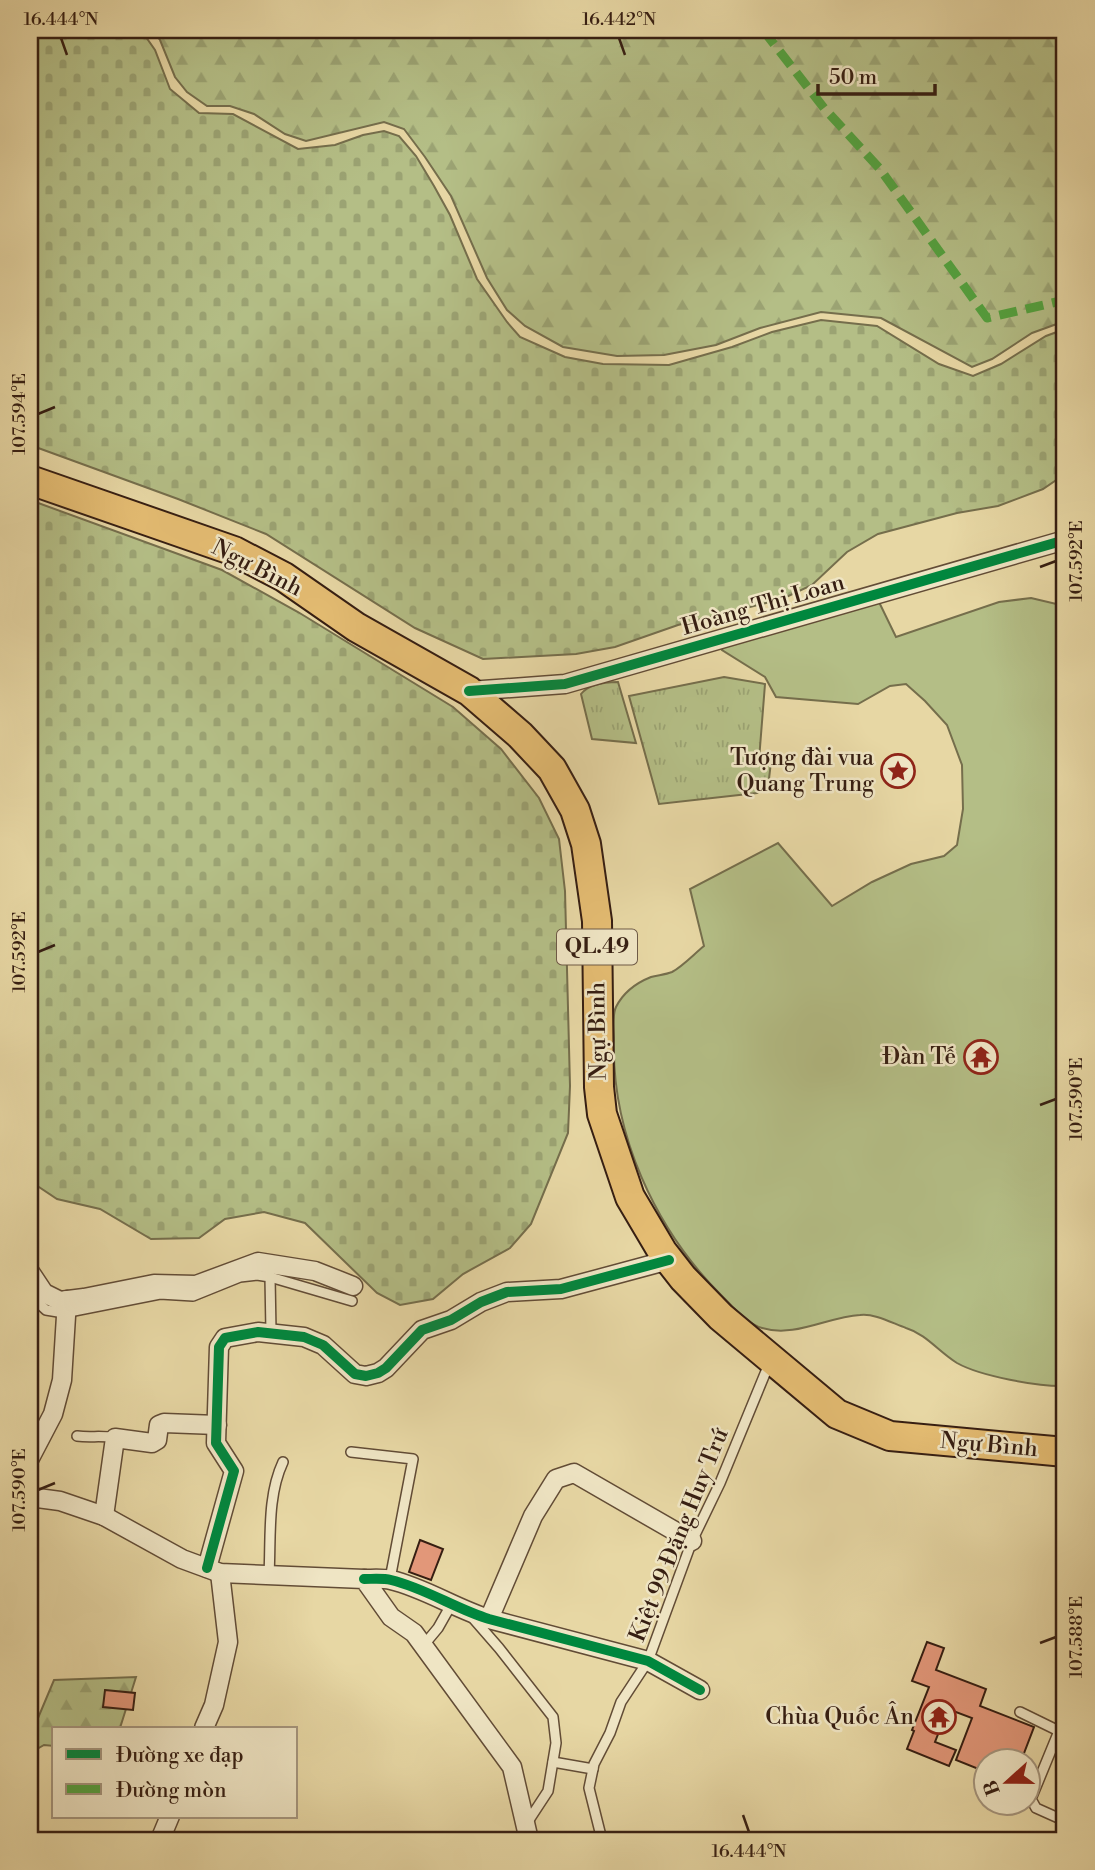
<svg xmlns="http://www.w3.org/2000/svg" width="1095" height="1870" viewBox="0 0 1095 1870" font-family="'Libre Bodoni',serif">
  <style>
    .grass { fill: url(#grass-tufts); stroke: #756e4c; stroke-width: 2 }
    .forest { fill: url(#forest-firs); stroke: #756e4c; stroke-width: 2 }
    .cemetery { fill: url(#cemetery-stones); stroke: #756e4c; stroke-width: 2 }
    .park { fill: #b4be86; stroke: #756e4c; stroke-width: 2 }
    .building { fill: #e29779; stroke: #361e12; stroke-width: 2 }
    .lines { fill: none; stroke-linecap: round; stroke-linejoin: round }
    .service-casing { stroke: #624c36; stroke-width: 12 }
    .minor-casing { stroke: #624c36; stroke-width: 21 }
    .trunk-casing { stroke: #361e12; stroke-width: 32 }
    .service { stroke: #efe5c4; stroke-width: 9 }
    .minor { stroke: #efe5c4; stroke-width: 18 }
    .trunk { stroke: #e4bc72; stroke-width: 28 }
    .quiet { stroke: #53a23f; stroke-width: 9; stroke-dasharray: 18 9; stroke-linecap: butt }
    .cycleway-casing { stroke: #efe5c4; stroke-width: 15 }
    .cycleway { stroke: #00873e; stroke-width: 10 }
    .ticks { fill: none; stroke: #361e12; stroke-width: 2.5 }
    .labels { text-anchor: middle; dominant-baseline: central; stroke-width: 5; stroke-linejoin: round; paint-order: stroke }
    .shield { fill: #efe5c4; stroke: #6e5a47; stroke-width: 2 }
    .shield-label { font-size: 21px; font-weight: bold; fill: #361e12 }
    .street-label { font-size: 23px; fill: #361e12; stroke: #efe5c4 }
    .poi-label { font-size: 23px; fill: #361e12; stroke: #efe5c4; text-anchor: end }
    .neatline { fill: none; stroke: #361e12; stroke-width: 2.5 }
    .ticks-label { font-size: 18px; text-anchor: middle; fill: #361e12 }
  </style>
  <defs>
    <pattern id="grass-tufts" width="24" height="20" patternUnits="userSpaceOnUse" patternTransform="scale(1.75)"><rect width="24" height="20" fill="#b4be86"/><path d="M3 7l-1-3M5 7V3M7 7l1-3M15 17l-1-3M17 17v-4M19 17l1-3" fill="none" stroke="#9ba373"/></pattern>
    <pattern id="forest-firs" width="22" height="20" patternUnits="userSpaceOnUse" patternTransform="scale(1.75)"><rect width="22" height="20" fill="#b4be86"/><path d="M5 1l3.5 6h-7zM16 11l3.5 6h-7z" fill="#9ba373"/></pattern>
    <pattern id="cemetery-stones" width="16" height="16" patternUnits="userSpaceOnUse" patternTransform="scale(1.75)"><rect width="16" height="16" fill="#b4be86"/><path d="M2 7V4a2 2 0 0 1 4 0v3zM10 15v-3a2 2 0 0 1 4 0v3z" fill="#9ba373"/></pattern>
  </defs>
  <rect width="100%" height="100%" fill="#e7d7a4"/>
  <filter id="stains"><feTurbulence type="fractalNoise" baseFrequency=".00286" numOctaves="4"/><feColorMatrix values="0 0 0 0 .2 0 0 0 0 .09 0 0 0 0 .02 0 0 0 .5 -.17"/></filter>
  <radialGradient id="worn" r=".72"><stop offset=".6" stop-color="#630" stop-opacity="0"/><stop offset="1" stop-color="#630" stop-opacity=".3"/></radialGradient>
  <g class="grass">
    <polygon points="724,677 765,684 759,760 771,762 768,787 757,793 659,804 629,696"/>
    <path d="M618,682L636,743L592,739L581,694C589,684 606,682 618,682Z"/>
  </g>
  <g class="forest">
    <polygon points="152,30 1065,30 1065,321 1032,333 992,359 972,367 881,318 821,312 760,328 716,345 664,355 617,356 563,347 525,326 507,310 487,278 451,196 425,157 404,129 384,122 306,141 285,134 254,114 230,106 207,106 187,92 175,77 160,40"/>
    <polygon points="136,1677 120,1728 54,1728 54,1746 44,1745 30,1753 30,1737 54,1680"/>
  </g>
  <g class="cemetery">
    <polygon points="30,30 141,30 155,50 170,89 199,113 233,114 298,149 335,145 363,135 384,131 399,136 416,156 434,186 450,215 477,279 507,322 520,337 565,357 603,364 669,365 732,347 772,332 821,320 877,326 939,364 973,376 1001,364 1046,336 1065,329 1065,474 1043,489 998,506 957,513 878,534 847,552 812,585 782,599 678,625 615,647 576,654 483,659 415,628 266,534 178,499 30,445"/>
    <polygon points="30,500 222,570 298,612 453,707 501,749 539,798 559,839 565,891 570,1086 568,1133 531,1224 510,1248 463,1274 433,1299 400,1305 377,1293 305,1223 264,1212 225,1219 199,1238 151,1239 100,1209 57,1199 30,1181 30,1100 33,1097 35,1078 30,1074"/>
  </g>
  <path class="park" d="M1031,598L1065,606V1386C1039,1387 980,1376 957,1363C939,1352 926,1334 906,1328C892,1323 874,1313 860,1315C827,1317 795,1338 762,1328C747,1324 732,1306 721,1295C655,1229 611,1133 614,1039C614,1030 612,1015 616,1007C623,993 636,983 651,977C657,975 665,975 672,972C683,966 694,954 704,946L690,889L778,843L832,906L872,882L911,864L944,856L957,845L963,809L962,765L947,725L925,701L906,684L890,686L858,704L776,697L765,677L722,650L724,644L878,600L896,637L999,602Z"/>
  <g class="building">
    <polygon points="420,1540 443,1549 431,1580 409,1572"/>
    <polygon points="927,1642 944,1648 936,1670 986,1689 980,1706 1034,1727 1021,1761 986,1761 986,1772 956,1760 972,1718 948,1709 935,1742 956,1750 949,1766 907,1749 914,1731 912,1730 929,1687 912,1681"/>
    <polygon points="105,1690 135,1693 133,1710 103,1707"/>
  </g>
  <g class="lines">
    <g class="service-casing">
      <g id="service">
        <polyline points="270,1274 270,1277 352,1301"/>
        <polyline points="30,1295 46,1310 64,1313 160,1294 193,1296 240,1277 257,1275 270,1277 271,1332"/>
        <path d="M77,1436C91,1438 101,1435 115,1438"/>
        <polyline points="351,1452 413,1459 390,1579"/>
        <path d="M269,1575C271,1538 267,1496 283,1462"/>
        <polyline points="472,1617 499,1648 553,1717 556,1743 548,1791 527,1823"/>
        <polyline points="423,1646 438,1628 451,1605"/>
        <polyline points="1020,1712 1065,1734"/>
        <polyline points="1059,1731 1031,1799 1036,1808 1065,1821"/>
        <polyline points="553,1762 593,1769"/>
        <polyline points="602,1840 589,1788 594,1764 610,1733 621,1702 648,1661 692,1541 720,1483 769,1364"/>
      </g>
    </g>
    <g class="minor-casing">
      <g id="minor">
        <polyline points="469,691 565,684 1065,540"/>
        <polyline points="30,1272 44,1293 60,1301 84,1298 154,1284 196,1285 258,1262 315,1271 353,1286"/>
        <polyline points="30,1458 53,1414 62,1380 67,1300"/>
        <polyline points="30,1497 60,1501 104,1516 182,1559 220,1573 364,1579 391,1617 414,1633 512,1767 529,1840"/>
        <polyline points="104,1516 115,1438 152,1443 157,1440 159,1425 164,1423 217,1425"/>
        <polyline points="207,1568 234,1471 216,1443 219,1347 225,1338 258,1332 304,1337 323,1345 355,1374 366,1376 378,1373 386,1368 422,1330 451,1320 481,1302 507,1292 561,1289 669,1260"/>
        <path d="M364,1579C373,1579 383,1578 391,1580C425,1588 456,1609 489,1619L648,1661L700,1690"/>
        <polyline points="489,1619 533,1516 556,1479 574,1473 692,1541"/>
        <polyline points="204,1728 214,1705 228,1642 220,1573"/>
        <polyline points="160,1840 170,1816"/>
      </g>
    </g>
    <g class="trunk-casing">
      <polyline id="trunk" points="30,480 234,551 284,577 356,627 469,691 520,735 552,769 575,810 586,844 597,921 599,1087 602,1114 630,1197 662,1251 683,1278 721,1317 837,1414 890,1436 1065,1452"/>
    </g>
    <use href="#service" class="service"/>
    <use href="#minor" class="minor"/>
    <use href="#trunk" class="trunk"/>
    <polyline class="quiet" points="763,30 824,108 880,169 987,318 1065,300"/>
    <g class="cycleway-casing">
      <g id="cycleway">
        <polyline points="469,691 565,684 1065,540"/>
        <polyline points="207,1568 234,1471 216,1443 219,1347 225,1338 258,1332 304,1337 323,1345 355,1374 366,1376 378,1373 386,1368 422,1330 451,1320 481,1302 507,1292 561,1289 669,1260"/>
        <path d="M364,1579C373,1579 383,1578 391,1580C425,1588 456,1609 489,1619L648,1661L700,1690"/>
      </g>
    </g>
    <use href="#cycleway" class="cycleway"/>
  </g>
  <path class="ticks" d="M61,38L67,55M619,38L625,55M38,414L55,407M1040,567L1056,561M38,952L55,945M1040,1105L1056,1099M38,1490L55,1483M1040,1643L1056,1637M743,1815L749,1832"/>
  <defs>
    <g id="sight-ring" transform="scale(1.75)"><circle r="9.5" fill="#efe5c4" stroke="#8f2418" stroke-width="1.5"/><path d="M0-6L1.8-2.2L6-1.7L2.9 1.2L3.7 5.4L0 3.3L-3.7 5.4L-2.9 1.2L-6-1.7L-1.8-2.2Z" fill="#8f2418"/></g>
    <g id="temple-ring" transform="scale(1.75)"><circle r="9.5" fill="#efe5c4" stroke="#8f2418" stroke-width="1.5"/><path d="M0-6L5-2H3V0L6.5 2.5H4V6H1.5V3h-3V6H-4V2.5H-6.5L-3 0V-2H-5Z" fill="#8f2418"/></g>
  </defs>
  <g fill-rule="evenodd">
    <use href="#sight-ring" x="898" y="771"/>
    <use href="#temple-ring" x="981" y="1057"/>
    <use href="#temple-ring" x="939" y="1717"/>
  </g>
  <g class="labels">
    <rect class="shield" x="557" y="929.5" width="80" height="35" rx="5"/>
    <g class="shield-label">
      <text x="597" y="947">QL.49</text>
    </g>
    <g class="street-label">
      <text transform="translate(257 568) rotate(27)">Ngự Bình</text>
      <text transform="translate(763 605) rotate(-16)">Hoàng Thị Loan</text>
      <text transform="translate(598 1031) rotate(-91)">Ngự Bình</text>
      <text transform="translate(989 1445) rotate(5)">Ngự Bình</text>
      <text transform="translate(679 1535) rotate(-68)">Kiệt 99 Đặng Huy Trứ</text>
    </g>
    <g class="poi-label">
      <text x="874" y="758">Tượng đài vua<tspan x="874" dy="26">Quang Trung</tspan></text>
      <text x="956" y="1057">Đàn Tế</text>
      <text x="914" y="1717">Chùa Quốc Ân</text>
    </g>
  </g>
  <rect width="1095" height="1870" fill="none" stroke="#e7d7a4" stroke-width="77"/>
  <rect x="52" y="1727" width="245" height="91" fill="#efe5c4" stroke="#a5957d" stroke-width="2"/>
  <rect x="66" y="1749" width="35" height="10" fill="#00873e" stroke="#a5957d" stroke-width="2"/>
  <text x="116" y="1762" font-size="21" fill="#361e12">Đường xe đạp</text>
  <rect x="66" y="1784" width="35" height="10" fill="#53a23f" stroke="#a5957d" stroke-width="2"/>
  <text x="116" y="1797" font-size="21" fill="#361e12">Đường mòn</text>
  <g transform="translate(1007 1782) rotate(249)"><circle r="33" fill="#efe5c4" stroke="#a5957d" stroke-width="2"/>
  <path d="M0-5L12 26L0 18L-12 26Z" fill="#8f2418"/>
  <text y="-10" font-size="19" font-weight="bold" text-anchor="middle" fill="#361e12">B</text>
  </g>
  <path d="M818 84v10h117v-10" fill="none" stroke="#361e12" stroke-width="3.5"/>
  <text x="829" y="84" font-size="21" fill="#361e12" stroke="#efe5c4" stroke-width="5" paint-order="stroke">50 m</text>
  <rect x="38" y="38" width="1018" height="1794" class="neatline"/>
  <g class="ticks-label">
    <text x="61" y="25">16.444°N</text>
    <text x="619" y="25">16.442°N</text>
    <text transform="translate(19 414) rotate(-90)" y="6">107.594°E</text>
    <text transform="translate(1076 561) rotate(-90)" y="6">107.592°E</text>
    <text transform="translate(19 952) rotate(-90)" y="6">107.592°E</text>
    <text transform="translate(1076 1099) rotate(-90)" y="6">107.590°E</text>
    <text transform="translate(19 1490) rotate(-90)" y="6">107.590°E</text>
    <text transform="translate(1076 1637) rotate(-90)" y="6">107.588°E</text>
    <text x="749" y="1857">16.444°N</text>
  </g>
  <rect width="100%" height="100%" filter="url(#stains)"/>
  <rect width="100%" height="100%" fill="url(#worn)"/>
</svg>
